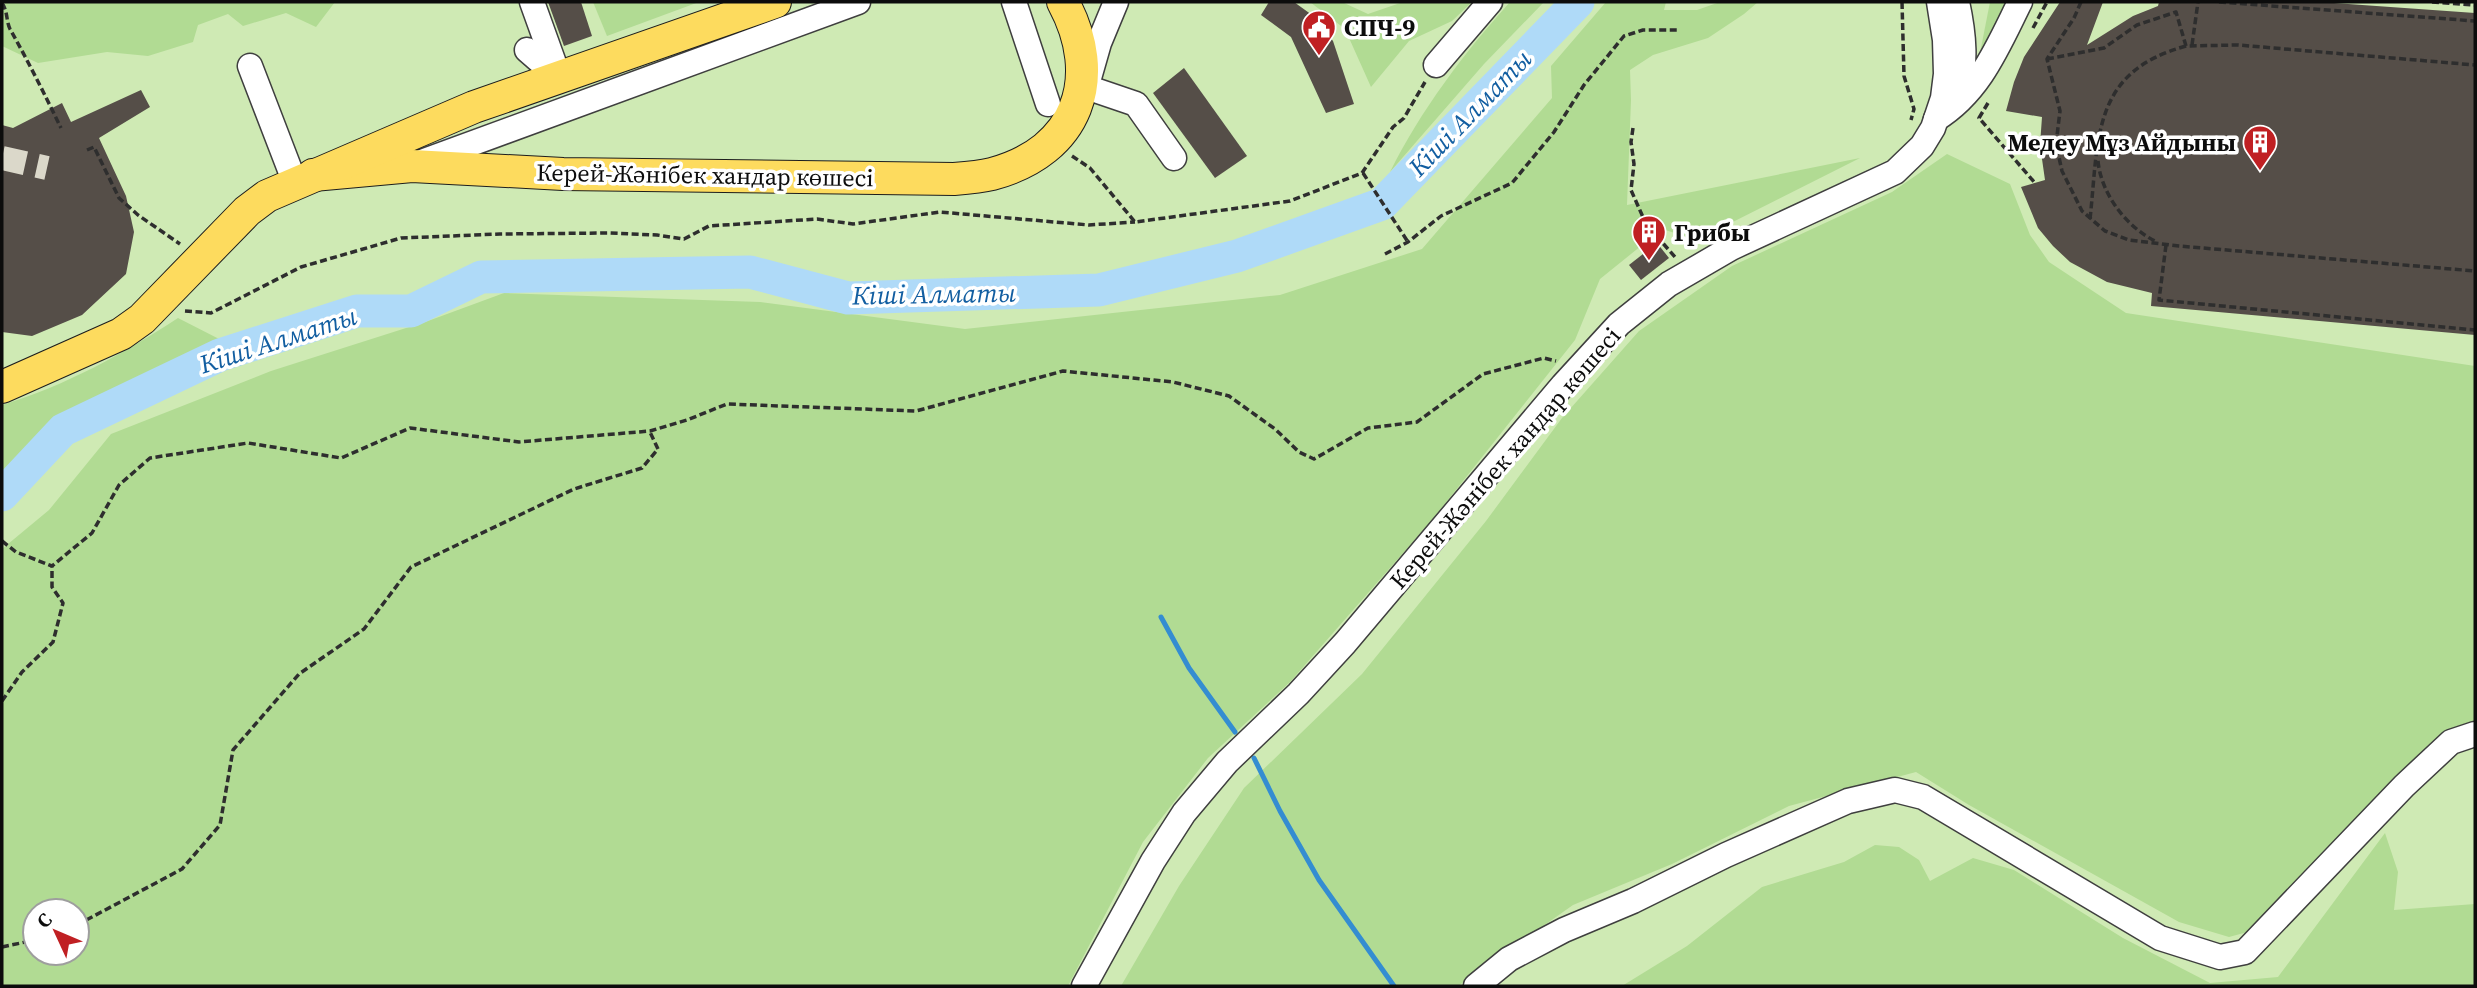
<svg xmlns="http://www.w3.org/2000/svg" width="2477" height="988" viewBox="0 0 2477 988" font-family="'Source Serif 4',serif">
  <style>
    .green { fill: #cfeab4 }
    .forest { fill: #b1db93; fill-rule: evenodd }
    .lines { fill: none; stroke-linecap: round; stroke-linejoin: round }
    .stream { stroke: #348dd1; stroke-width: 5 }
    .river { stroke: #afdaf8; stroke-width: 33 }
    .building { fill: #554e48 }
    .minor-tunnel { stroke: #dbd8ca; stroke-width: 24; stroke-dasharray: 24 12; stroke-linecap: butt }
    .minor-casing { stroke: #3f3f3f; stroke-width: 27 }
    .major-casing { stroke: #1d1d1d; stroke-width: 34 }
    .path { stroke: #2e2e2e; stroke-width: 3.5; stroke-dasharray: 7 3.5; stroke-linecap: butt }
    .minor { stroke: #fff; stroke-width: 24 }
    .major { stroke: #fddb5e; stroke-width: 32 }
    .labels { text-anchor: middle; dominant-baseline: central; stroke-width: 7; stroke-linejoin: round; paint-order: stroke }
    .poi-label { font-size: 24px; font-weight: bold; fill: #0c0c0c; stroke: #fff; text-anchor: start }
    .street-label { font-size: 24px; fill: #0c0c0c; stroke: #fff }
    .water-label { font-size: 26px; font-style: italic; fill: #125ea1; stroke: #fff }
  </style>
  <rect width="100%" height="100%" fill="#fffcec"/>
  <polygon class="green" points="2,2 2475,2 2475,924 2335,986 893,986 2,668"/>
  <g class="forest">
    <polygon points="2,2 335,2 316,27 286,13 243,26 228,14 198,25 193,42 148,56 107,52 38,63 2,46"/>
    <polygon points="593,2 699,2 607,36"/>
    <polygon points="1310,2 1342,2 1368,14 1403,2 1472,2 1452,21 1409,41 1371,87 1345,29"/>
    <path d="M1510,2H1544L1484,64L1390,172C1421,110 1464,53 1510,2Z"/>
    <path d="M1606,2H1666L1664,10H1697L1720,2H1758L1744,14L1708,38L1653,55L1630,70L1631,100L1627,205L1860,158L1697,240L1662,229L1600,279L1575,340L1432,520L1290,682L1208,758L1143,842L1068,986H2V549L49,510L111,434L271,371L428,321L504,293L760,302L965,329L1280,295L1422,249L1552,98L1551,66ZM77,911V953H35V911Z"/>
    <polygon points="1990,2 2011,2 1989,57 1980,53"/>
    <polygon points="1947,154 2010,184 2030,235 2049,262 2126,313 2475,366 2475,725 2266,927 2229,937 2179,922 1969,805 1916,772 1789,806 1672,864 1573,905 1458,986 1121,986 1179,886 1244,788 1362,674 1486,521 1562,418 1639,331 1732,266 1892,192"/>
    <path d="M178,318L225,342L59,424L2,481V405C65,386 123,354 178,318Z"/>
    <polygon points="2385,833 2398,872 2394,910 2475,904 2475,986 1622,986 1687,946 1762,887 1844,862 1875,845 1899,847 1919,860 1930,881 1973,858 2014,870 2123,938 2210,983 2278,977"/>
  </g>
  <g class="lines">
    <g class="stream">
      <polyline points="1161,617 1189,668 1235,732"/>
      <polyline points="1254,758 1280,811 1319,880 1394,986"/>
    </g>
    <polyline class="river" points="2,495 63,430 220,355 357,311 411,311 481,277 750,272 848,298 1099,290 1237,256 1382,204 1578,2"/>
  </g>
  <g class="building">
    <polygon points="548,2 581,2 592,36 564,46"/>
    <polygon points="1269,2 1294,2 1312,15 1333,41 1354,104 1326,113 1291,37 1261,15"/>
    <polygon points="2060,2 2103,2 2087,45 2133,16 2158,6 2159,2 2320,2 2475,13 2475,335 2151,306 2152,293 2107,282 2070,262 2053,246 2038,228 2021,187 2045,180 2040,145 2042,117 2006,111 2014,82 2024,57"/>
    <polygon points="1184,68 1247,156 1215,178 1153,93"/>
    <polygon points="141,90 150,107 99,138 126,196 134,232 126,274 82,315 32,336 2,332 2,125 13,128 62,103 71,122"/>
    <polygon points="1657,243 1669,258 1641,280 1629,265"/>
  </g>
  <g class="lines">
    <polyline class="minor-tunnel" points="2,158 47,168"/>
    <g class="minor-casing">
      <g id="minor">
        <polyline points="532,2 559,77"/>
        <polyline points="1014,2 1048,104"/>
        <path d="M1957,2C1964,34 1967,65 1957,97"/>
        <polyline points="527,50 558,77"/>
        <polyline points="1436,65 1490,2"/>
        <polyline points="250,66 295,183"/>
        <polyline points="1087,85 1099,43 1116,2"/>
        <polyline points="1086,87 1136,104 1174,158"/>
        <path d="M1936,119C1980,92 1998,46 2020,2"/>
        <polyline points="416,164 858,2"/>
        <polyline points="1084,986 1153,861 1184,813 1227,762 1298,694 1345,643 1563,385 1619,324 1669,284 1731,248 1895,172 1922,146 1933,128 1943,98 1946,74 1945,40 1939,2"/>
        <polyline points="1476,986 1509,959 1564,930 1633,901 1726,855 1848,801 1895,790 1923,797 2160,938 2220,957 2245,952 2404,786 2451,742 2475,734"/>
      </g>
    </g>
    <g class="major-casing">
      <g id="major">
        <path d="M313,175L412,166L563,174L954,179C967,178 980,177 992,174C1078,151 1104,78 1063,2"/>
        <polyline points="2,387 121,334 142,319 247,211 267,196 474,107 775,2"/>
      </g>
    </g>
    <g class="path">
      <polyline points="1902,2 1904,76 1914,109 1911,120"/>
      <polyline points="2081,2 2074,18 2047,59 2060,111 2056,144 2062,171 2082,211 2105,231 2129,240 2179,246 2475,271"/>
      <polyline points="2219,2 2475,21"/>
      <polyline points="2432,2 2475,5"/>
      <path d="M2,3C8,12 6,21 10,29C28,61 45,95 61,128"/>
      <polyline points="2033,28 2047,2"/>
      <polyline points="2192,45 2198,2"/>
      <polyline points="2047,59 2104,48 2137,25 2176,12 2186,46 2238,45 2475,65"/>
      <polyline points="1988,103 1979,118 2035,183"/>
      <polyline points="1633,128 1631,142 1634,164 1631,190 1646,224 1675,257"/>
      <polyline points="87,150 94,147 119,198 138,215 180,244"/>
      <polyline points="1072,156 1090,168 1135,222 1290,201 1362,173 1393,127 1404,118 1425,82"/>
      <path d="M2098,161C2101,194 2127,228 2157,242"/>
      <polyline points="1363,173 1408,242"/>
      <path d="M2090,219C2099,138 2091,72 2186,46"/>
      <polyline points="2166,245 2159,300 2475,330"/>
      <polyline points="1385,254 1408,242 1441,216 1512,183 1554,132 1584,85 1624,36 1643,30 1678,30"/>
      <polyline points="185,311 211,313 301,267 401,238 500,234 609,233 657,235 684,239 709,226 817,219 853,224 940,212 1089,225 1135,222"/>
      <polyline points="2,541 16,552 52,566 92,533 119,485 150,458 248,443 341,458 410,428 519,442 650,431 687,420 727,404 916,411 1063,371 1173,382 1229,396 1275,429 1299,452 1314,459 1368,428 1417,422 1483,374 1544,358 1556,361"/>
      <polyline points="2,701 22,672 53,642 63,603 52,587 52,566"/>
      <polyline points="77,925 182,869 220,825 233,750 299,674 364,629 411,567 574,489 642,468 658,449 650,432"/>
      <polyline points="2,947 35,940"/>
    </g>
    <use href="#minor" class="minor"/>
    <use href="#major" class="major"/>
  </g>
  <defs>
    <g id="civic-pin" transform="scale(1.75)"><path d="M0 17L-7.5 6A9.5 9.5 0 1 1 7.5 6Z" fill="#c02023" stroke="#fff"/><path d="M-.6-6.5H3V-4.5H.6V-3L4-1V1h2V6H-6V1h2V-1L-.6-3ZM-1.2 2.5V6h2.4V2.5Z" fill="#fff"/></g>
    <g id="building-pin" transform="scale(1.75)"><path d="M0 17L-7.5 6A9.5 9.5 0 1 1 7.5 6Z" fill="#c02023" stroke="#fff"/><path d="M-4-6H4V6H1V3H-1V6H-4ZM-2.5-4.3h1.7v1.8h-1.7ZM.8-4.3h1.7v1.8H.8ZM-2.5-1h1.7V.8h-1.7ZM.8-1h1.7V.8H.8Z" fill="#fff"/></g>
  </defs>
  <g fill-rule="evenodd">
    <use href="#civic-pin" x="1319" y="27"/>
    <use href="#building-pin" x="2260" y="142"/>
    <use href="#building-pin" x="1649" y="232"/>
  </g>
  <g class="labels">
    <g class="poi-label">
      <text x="1344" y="27">СПЧ-9</text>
      <text x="2236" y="142" text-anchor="end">Медеу Мұз Айдыны</text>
      <text x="1674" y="232">Грибы</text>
    </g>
    <g class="street-label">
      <text transform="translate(705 175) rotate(1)">Керей-Жәнібек хандар көшесі</text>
      <text transform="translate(1505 458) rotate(-49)">Керей-Жәнібек хандар көшесі</text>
    </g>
    <g class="water-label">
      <text transform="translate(1470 113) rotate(-46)">Кіші Алматы</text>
      <text transform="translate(934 294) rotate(-1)">Кіші Алматы</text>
      <text transform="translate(278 340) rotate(-18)">Кіші Алматы</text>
    </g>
  </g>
  <rect width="2477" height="988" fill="none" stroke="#0c0c0c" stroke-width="7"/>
  <g transform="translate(56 932) rotate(314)"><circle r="33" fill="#ffffff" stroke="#9e9e9e" stroke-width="2"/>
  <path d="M0-5L12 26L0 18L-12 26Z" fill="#c02023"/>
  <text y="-10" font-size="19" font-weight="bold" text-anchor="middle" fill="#0c0c0c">С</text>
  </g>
</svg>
